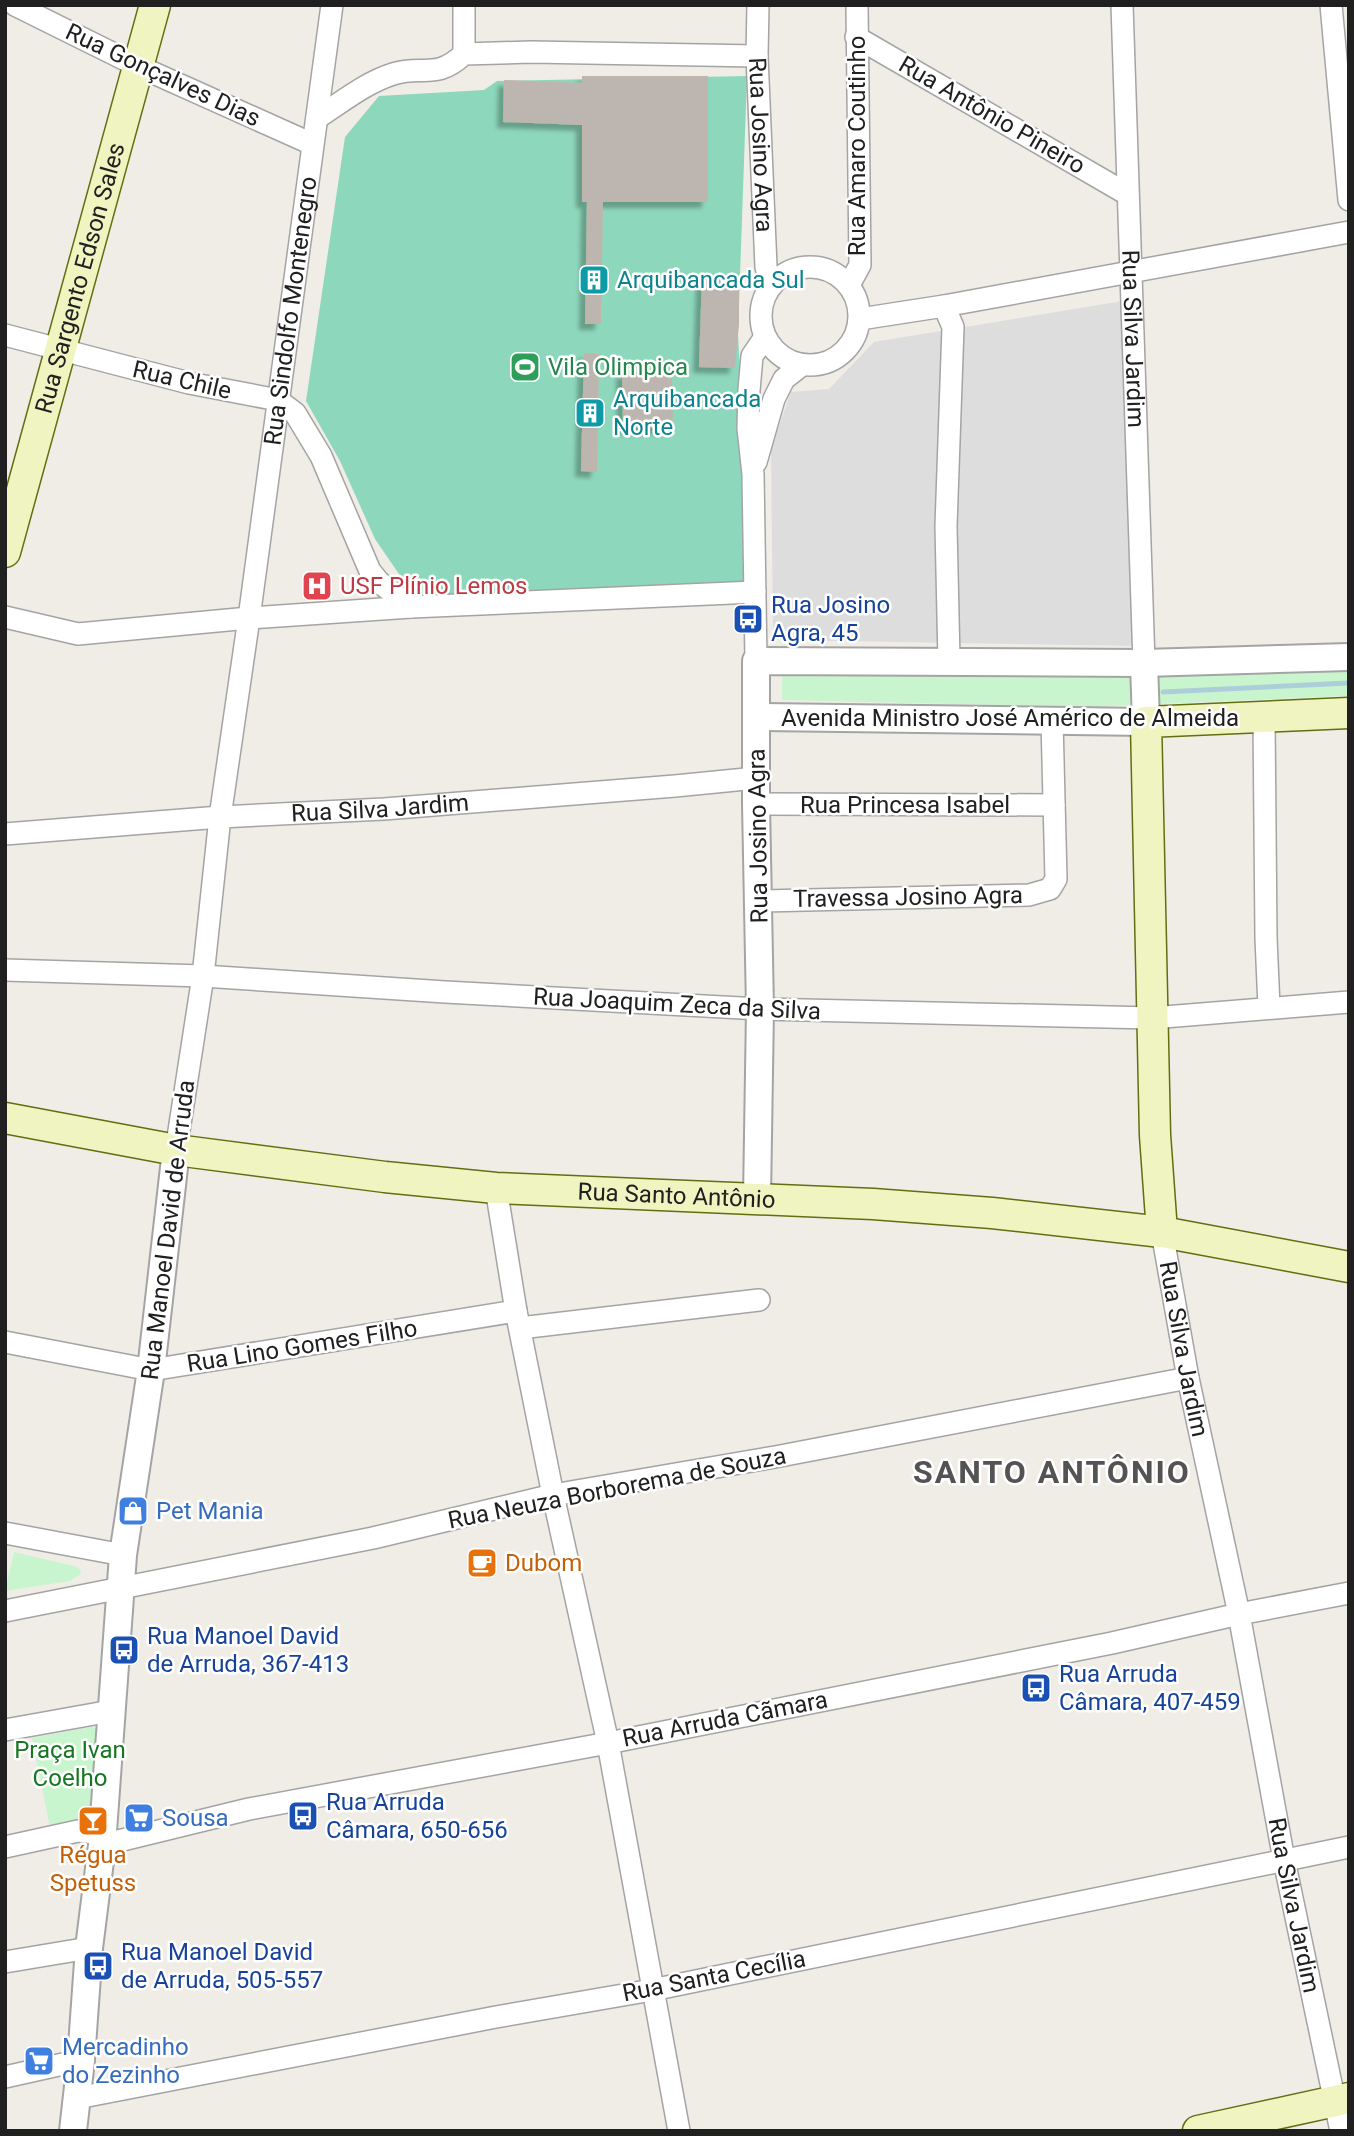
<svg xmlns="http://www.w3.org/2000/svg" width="1354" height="2136" viewBox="0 0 1354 2136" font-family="Roboto,sans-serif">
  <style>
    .residential { fill: #dedddd }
    .park { fill: #c9f5ce }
    .pitch { fill: #8dd7bc }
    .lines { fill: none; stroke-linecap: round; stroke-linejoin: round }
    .stream { stroke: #acced9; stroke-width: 5 }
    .building { fill: #bdb6b0; stroke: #c0b5ab; stroke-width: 2; filter: url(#shadow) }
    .minor-casing { stroke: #a4a4a4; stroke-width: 24 }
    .tertiary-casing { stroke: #a4a4a4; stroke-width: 30 }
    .secondary-casing { stroke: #626e10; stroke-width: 33 }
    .minor { stroke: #fff; stroke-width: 21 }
    .tertiary { stroke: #fff; stroke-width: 26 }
    .secondary { stroke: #f0f4c1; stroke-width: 30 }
    .labels { text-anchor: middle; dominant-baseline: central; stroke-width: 5; stroke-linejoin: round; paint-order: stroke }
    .street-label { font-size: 24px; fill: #202020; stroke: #fff }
    .culture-label { font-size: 24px; fill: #0d838f; stroke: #fff; text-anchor: start }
    .leisure-label { font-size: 24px; fill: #27864d; stroke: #fff; text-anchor: start }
    .health-label { font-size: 24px; fill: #be3a42; stroke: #fff; text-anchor: start }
    .transit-label { font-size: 24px; fill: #164399; stroke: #fff; text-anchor: start }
    .shop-label { font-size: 24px; fill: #366cbe; stroke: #fff; text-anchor: start }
    .food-label { font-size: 24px; fill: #c56008; stroke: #fff; text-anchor: start }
    .park-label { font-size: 24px; fill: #177621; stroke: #fff }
    .district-label { font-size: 32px; font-weight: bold; letter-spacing: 2px; fill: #535353; stroke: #fff }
  </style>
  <defs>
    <filter id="shadow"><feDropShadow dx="-6" dy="6" stdDeviation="2" flood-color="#0004"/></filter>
  </defs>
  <rect width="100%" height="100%" fill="#f0ede7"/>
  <polygon class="residential" points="1135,299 1142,646 773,640 771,449 791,392 829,389 874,342"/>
  <g class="park">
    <polygon points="1349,667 1349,696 1087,707 782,700 782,671"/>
    <polygon points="14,1552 74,1566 80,1569 81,1574 70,1581 5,1591"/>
    <polygon points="91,1727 99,1729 96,1821 50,1828 32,1738"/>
  </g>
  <polygon class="pitch" points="747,76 738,333 751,585 431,600 401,577 375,539 340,461 306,401 345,137 379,96 484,90 497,81"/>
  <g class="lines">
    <polyline class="stream" points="1163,692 1349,683"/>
  </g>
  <g class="building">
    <polygon points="583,77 707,77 707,201 602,201 600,323 586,323 588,201 583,201 583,124 504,121 505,81 583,84"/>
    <polygon points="703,277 738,279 738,324 734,367 700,366"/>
    <polygon points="585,354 598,355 596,471 582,470"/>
    <polygon points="623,373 671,373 672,427 624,427"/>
  </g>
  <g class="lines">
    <g class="minor-casing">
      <g id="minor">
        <polyline points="15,5 138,66 312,144"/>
        <path id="s1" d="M758,5L757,56L766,267L771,286"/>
        <path id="s2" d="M1122,5L1144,663"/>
        <polyline points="1331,5 1349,200"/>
        <polyline points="856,37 1127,194"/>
        <polyline points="464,54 464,5"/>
        <path d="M317,118C342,102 365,83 393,74C423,64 435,81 464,54L531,52L757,56"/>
        <circle cx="810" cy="316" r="49"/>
        <polyline points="849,285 860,265 857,5"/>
        <polyline points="944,306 953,327 946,526 949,661"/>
        <polyline points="860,319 944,306 1349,232"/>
        <polyline points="5,335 189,383 278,400 295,413 321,456 370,571 379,582 411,607"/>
        <polyline points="756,462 774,399 784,379 802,365"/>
        <polyline points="5,617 78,634 249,618 411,607 755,592"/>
        <polyline points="756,661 753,474 748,428 749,390 752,356 765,337"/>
        <polyline points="1264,717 1266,938 1269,1007"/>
        <polyline points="756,804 1054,805"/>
        <path id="s3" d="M5,834L220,817L384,809L675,786L756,778"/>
        <polyline points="759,901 1029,895 1050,889 1056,879 1052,721"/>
        <polyline points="5,970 203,976 445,992 760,1009 1152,1018 1349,1002"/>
        <path id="s4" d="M176,1150L203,976L220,817L249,618L332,5"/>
        <polyline points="496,1188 516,1311 553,1495 608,1743 679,2131"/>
        <path id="s5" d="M1162,1232L1188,1378L1239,1614L1284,1860L1341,2131"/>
        <polyline points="520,1328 759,1300"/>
        <polyline points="5,1342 151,1370 516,1311"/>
        <polyline points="5,1533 123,1555"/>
        <polyline points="5,1611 373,1538 553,1495 775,1457 1188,1378"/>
        <polyline points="5,1730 111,1711"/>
        <polyline points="102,1845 249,1809 608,1743 1112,1643 1239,1614 1349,1593"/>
        <polyline points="5,1847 78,1831 103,1834"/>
        <polyline points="5,1962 89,1948"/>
        <polyline points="5,2077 81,2060"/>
        <polyline points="77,2098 496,2017 652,1990 1349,1847"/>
      </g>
    </g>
    <g class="tertiary-casing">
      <g id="tertiary">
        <polyline points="756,717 1146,722 1144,663"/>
        <polyline points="757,1199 760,1009 756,804 756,661 1144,663 1349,657"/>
        <polyline points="73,2131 81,2060 89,1948 102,1845 123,1555 151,1370 176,1150"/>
      </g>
    </g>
    <g class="secondary-casing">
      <g id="secondary">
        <path id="s6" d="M5,552L155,5"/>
        <path id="s7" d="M5,1118L176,1150L385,1177L496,1188L873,1204L992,1213L1162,1232L1349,1267"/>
        <polyline points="1162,1232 1155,1135 1146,722 1349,713"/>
        <polyline points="1198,2131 1349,2098"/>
      </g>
    </g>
    <use href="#minor" class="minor"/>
    <use href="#tertiary" class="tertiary"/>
    <use href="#secondary" class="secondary"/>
  </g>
  <defs>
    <g id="building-square" transform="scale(1.575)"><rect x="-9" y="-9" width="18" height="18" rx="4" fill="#0f9aa8" stroke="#fff"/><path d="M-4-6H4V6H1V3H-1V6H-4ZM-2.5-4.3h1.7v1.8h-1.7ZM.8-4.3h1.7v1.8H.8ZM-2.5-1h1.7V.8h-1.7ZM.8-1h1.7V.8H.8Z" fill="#fff"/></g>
    <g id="stadium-square" transform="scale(1.575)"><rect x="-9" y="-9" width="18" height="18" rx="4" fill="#2e9e5b" stroke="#fff"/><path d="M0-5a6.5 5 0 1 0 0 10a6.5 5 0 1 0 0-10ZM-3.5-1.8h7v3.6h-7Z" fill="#fff"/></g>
    <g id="hospital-square" transform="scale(1.575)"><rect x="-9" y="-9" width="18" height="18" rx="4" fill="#e0444e" stroke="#fff"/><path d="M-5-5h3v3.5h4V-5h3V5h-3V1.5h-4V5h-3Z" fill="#fff"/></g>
    <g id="bus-square" transform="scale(1.575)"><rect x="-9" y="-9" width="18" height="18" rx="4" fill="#1a4fb4" stroke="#fff"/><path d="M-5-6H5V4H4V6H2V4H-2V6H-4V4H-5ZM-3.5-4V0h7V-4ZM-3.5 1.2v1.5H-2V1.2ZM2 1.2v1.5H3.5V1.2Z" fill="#fff"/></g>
    <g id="shop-square" transform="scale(1.575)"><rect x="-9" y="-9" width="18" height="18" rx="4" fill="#3f7fe0" stroke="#fff"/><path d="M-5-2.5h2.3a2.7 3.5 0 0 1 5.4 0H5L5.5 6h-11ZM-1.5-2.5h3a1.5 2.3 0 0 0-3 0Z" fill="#fff"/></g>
    <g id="cafe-square" transform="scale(1.575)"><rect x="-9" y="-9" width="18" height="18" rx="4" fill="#e8710a" stroke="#fff"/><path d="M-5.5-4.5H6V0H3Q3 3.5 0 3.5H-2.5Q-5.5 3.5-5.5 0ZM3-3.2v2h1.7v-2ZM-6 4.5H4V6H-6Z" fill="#fff"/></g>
    <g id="supermarket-square" transform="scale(1.575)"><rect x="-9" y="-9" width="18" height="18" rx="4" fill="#3f7fe0" stroke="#fff"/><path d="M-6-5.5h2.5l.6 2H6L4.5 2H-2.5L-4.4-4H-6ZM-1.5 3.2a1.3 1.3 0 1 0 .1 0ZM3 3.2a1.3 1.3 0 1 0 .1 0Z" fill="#fff"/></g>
    <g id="bar-square" transform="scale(1.575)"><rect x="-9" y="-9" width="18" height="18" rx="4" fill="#e8710a" stroke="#fff"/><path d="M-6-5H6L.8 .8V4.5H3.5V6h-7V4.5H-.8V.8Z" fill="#fff"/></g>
  </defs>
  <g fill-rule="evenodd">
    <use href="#building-square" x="594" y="280"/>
    <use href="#stadium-square" x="525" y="367"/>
    <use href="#building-square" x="590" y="413"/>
    <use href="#hospital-square" x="317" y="586"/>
    <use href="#bus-square" x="748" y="619"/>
    <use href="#shop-square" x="133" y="1511"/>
    <use href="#cafe-square" x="482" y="1563"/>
    <use href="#bus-square" x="124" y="1650"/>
    <use href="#bus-square" x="1036" y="1688"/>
    <use href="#bus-square" x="303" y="1816"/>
    <use href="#supermarket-square" x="139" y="1818"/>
    <use href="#bar-square" x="93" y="1821"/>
    <use href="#bus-square" x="98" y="1966"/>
    <use href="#supermarket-square" x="39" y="2061"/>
  </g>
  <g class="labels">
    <g class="street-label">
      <text transform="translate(163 75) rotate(25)">Rua Gonçalves Dias</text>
      <text transform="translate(992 115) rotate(30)">Rua Antônio Pineiro</text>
      <text stroke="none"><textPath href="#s1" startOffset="140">Rua Josino Agra</textPath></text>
      <text transform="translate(857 146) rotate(-90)">Rua Amaro Coutinho</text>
      <text stroke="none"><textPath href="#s6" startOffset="284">Rua Sargento Edson Sales</textPath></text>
      <text stroke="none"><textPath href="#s4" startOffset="847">Rua Sindolfo Montenegro</textPath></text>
      <text stroke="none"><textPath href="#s2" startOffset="334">Rua Silva Jardim</textPath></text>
      <text transform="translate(182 380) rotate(13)">Rua Chile</text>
      <text x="1010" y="718">Avenida Ministro José Américo de Almeida</text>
      <text x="905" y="805">Rua Princesa Isabel</text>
      <text stroke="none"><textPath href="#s3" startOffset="376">Rua Silva Jardim</textPath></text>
      <text transform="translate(758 836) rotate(-91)">Rua Josino Agra</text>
      <text transform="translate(908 897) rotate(-1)">Travessa Josino Agra</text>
      <text transform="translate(677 1004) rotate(3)">Rua Joaquim Zeca da Silva</text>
      <text stroke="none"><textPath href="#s7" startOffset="677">Rua Santo Antônio</textPath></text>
      <text transform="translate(168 1230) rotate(-83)">Rua Manoel David de Arruda</text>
      <text transform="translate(302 1346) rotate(-9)">Rua Lino Gomes Filho</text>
      <text stroke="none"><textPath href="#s5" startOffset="119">Rua Silva Jardim</textPath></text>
      <text transform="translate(617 1488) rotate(-11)">Rua Neuza Borborema de Souza</text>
      <text transform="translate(725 1719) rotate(-11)">Rua Arruda Cãmara</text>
      <text stroke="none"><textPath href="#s5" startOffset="686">Rua Silva Jardim</textPath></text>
      <text transform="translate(714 1976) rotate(-11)">Rua Santa Cecília</text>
    </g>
    <g class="culture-label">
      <text x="617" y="280">Arquibancada Sul</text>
      <text x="613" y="399">Arquibancada<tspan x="613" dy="28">Norte</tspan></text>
    </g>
    <g class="leisure-label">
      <text x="548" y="367">Vila Olimpica</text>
    </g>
    <g class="health-label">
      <text x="340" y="586">USF Plínio Lemos</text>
    </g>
    <g class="transit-label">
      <text x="771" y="605">Rua Josino<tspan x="771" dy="28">Agra, 45</tspan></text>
      <text x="147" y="1636">Rua Manoel David<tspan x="147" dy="28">de Arruda, 367-413</tspan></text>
      <text x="1059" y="1674">Rua Arruda<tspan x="1059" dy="28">Câmara, 407-459</tspan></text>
      <text x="326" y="1802">Rua Arruda<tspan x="326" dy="28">Câmara, 650-656</tspan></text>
      <text x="121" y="1952">Rua Manoel David<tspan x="121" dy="28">de Arruda, 505-557</tspan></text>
    </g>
    <g class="shop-label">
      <text x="156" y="1511">Pet Mania</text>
      <text x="162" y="1818">Sousa</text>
      <text x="62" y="2047">Mercadinho<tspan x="62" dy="28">do Zezinho</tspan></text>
    </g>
    <g class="food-label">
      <text x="505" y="1563">Dubom</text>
      <text x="93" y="1855" text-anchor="middle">Régua<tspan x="93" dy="28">Spetuss</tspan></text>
    </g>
    <g class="park-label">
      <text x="70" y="1750">Praça Ivan<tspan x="70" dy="28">Coelho</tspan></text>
    </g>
    <g class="district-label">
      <text x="1052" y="1472">SANTO ANTÔNIO</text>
    </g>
  </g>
  <rect width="1354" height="2136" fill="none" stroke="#202020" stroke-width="14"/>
</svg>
